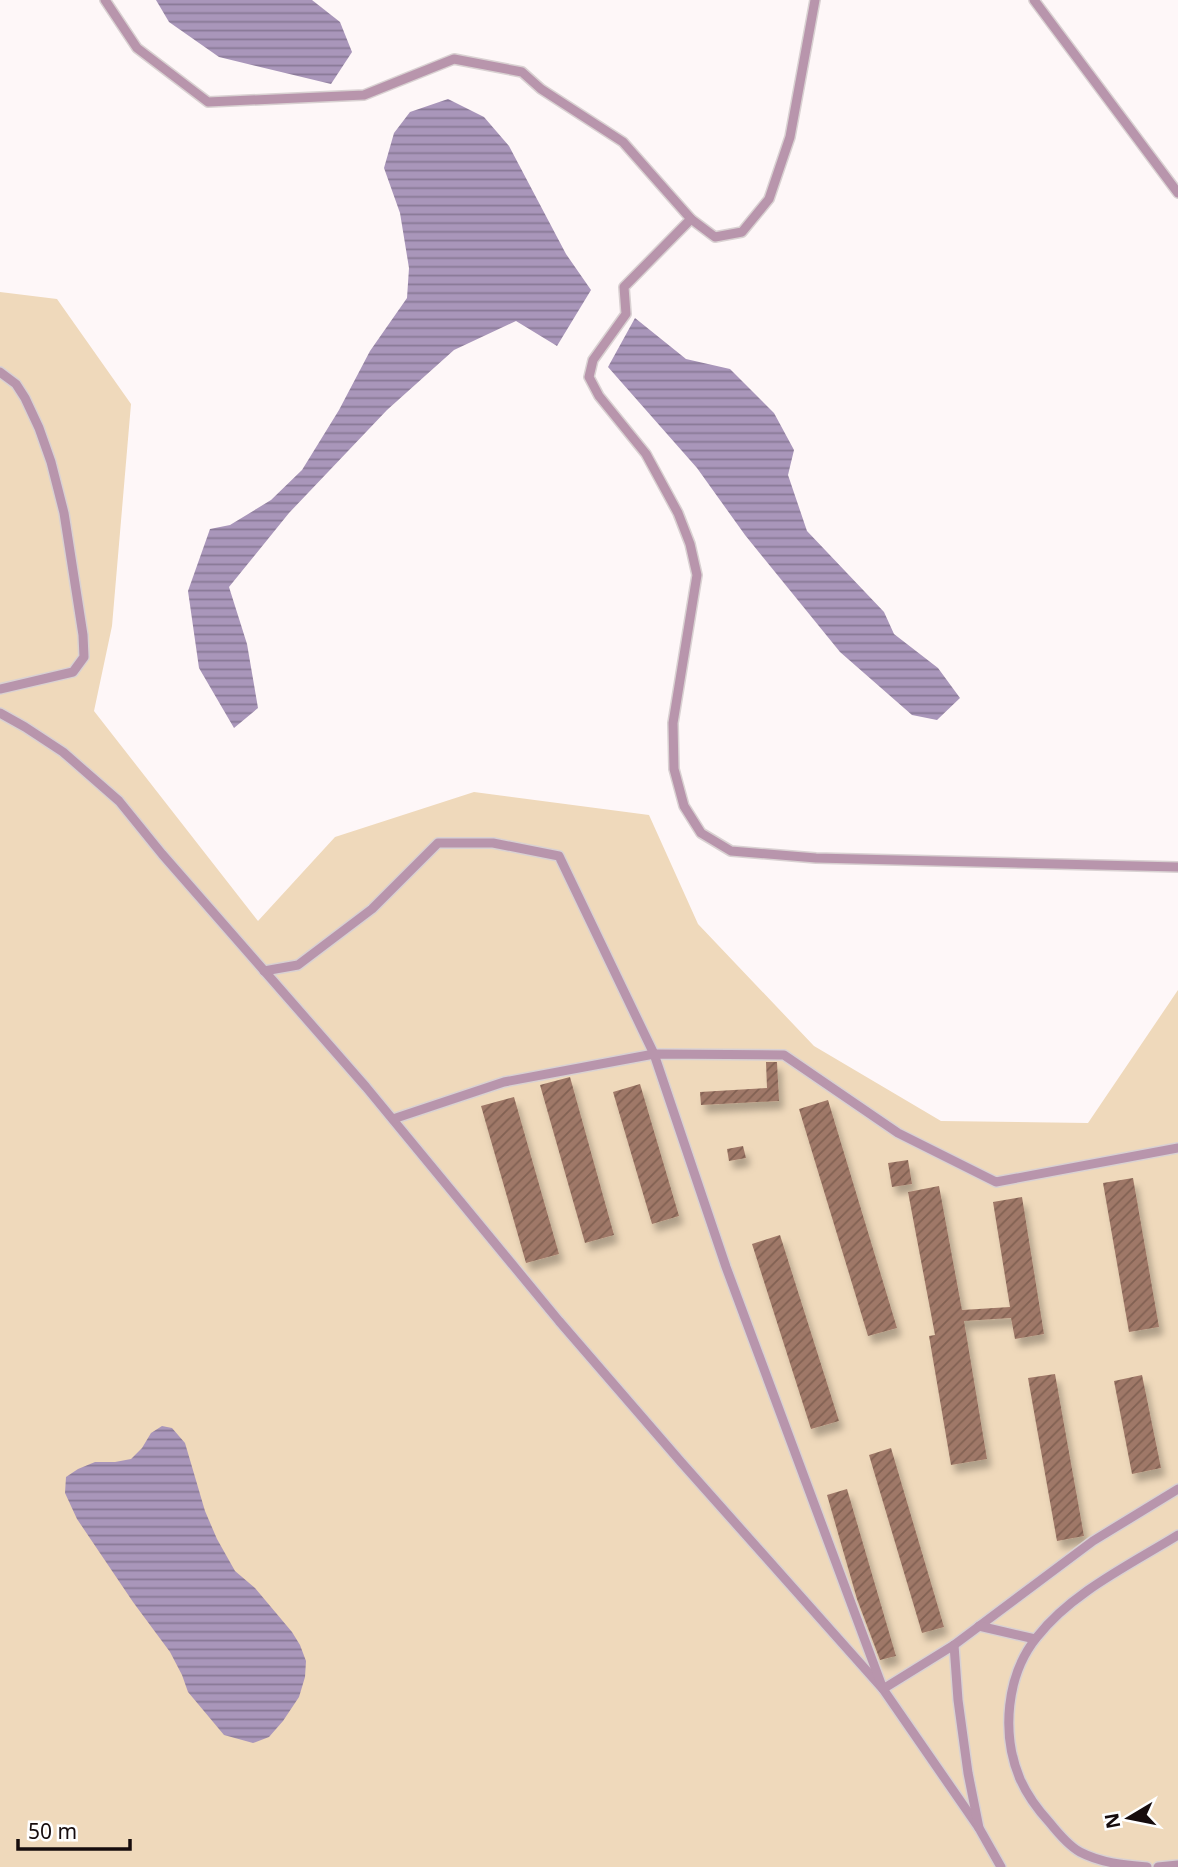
<svg xmlns="http://www.w3.org/2000/svg" width="1178" height="1867" viewBox="0 0 1178 1867" font-family="'Noto Sans',sans-serif">
  <style>
    .garden { fill: #efd9bb }
    .water { fill: url(#water-rules) }
    .building { fill: url(#building-hatch); filter: url(#shadow) }
    .lines { fill: none; stroke-linecap: round; stroke-linejoin: round }
    .lane-casing { stroke: #d9d1d2; stroke-width: 12 }
    .lane { stroke: #b895ac; stroke-width: 9 }
  </style>
  <defs>
    <pattern id="water-rules" width="6" height="5" patternUnits="userSpaceOnUse" patternTransform="scale(1.75)"><rect width="6" height="5" fill="#a996ba"/><path d="M0 2.5h6" fill="none" stroke="#897996"/></pattern>
    <pattern id="building-hatch" width="6" height="6" patternUnits="userSpaceOnUse" patternTransform="scale(1.75)"><rect width="6" height="6" fill="#9f7867"/><path d="M-1 1l2-2M0 6l6-6M5 7l2-2" fill="none" stroke="#816153"/></pattern>
    <filter id="shadow"><feDropShadow dx="4.5" dy="8" stdDeviation="3.5" flood-color="#0004"/></filter>
  </defs>
  <rect width="100%" height="100%" fill="#fef7f8"/>
  <polygon class="garden" points="0,292 57,299 131,404 112,626 94,711 258,921 335,837 474,792 649,815 698,924 814,1046 941,1121 1088,1123 1178,990 1178,1867 0,1867"/>
  <g class="water">
    <polygon points="156,0 312,0 340,22 352,52 331,84 219,57 169,22"/>
    <polygon points="448,99 484,117 509,146 566,254 591,290 557,346 516,321 454,350 387,410 289,513 229,587 247,644 258,708 234,728 199,668 188,591 210,529 230,525 271,500 302,470 339,410 370,351 407,298 409,268 400,213 384,168 394,133 410,112"/>
    <polygon points="635,318 686,359 730,369 774,413 794,450 788,475 807,531 884,612 894,634 938,668 960,698 937,720 912,715 840,652 745,535 697,468 608,367"/>
    <polygon points="162,1426 172,1428 185,1443 205,1511 217,1539 235,1571 255,1588 292,1632 300,1645 306,1661 305,1677 299,1697 283,1721 269,1737 253,1743 224,1735 188,1692 182,1675 170,1652 133,1602 77,1519 65,1493 66,1477 78,1469 95,1462 115,1462 131,1459 142,1448 151,1433"/>
  </g>
  <g class="building">
    <polygon points="766,1062 777,1062 779,1101 701,1105 700,1092 767,1088"/>
    <polygon points="570,1077 614,1235 585,1243 540,1085"/>
    <polygon points="640,1084 679,1216 652,1224 613,1092"/>
    <polygon points="514,1097 559,1254 526,1263 481,1106"/>
    <polygon points="828,1100 897,1328 868,1336 799,1109"/>
    <polygon points="743,1146 746,1158 729,1161 727,1149"/>
    <polygon points="908,1160 912,1184 892,1187 888,1163"/>
    <polygon points="1133,1178 1159,1327 1129,1332 1103,1183"/>
    <polygon points="939,1186 962,1310 1010,1307 993,1202 1022,1197 1044,1334 1015,1339 1011,1318 964,1321 987,1459 951,1465 929,1336 935,1335 908,1192"/>
    <polygon points="780,1235 839,1421 811,1429 752,1244"/>
    <polygon points="1055,1374 1084,1536 1057,1541 1028,1378"/>
    <polygon points="1142,1375 1161,1468 1132,1474 1114,1381"/>
    <polygon points="891,1448 944,1627 922,1633 869,1455"/>
    <polygon points="847,1489 896,1656 880,1660 857,1599 827,1495"/>
  </g>
  <g class="lines">
    <g class="lane-casing">
      <g id="lane">
        <polyline points="105,0 137,48 208,102 364,95 454,59 522,72 541,89 623,142 691,219 715,237 742,232 769,199 790,137 815,0"/>
        <polyline points="1034,0 1178,193"/>
        <polyline points="691,219 624,287 626,314 593,360 589,377 599,396 646,454 678,513 690,544 697,575 673,723 674,769 684,806 701,833 731,851 816,858 1178,867"/>
        <polyline points="0,372 16,384 25,398 39,428 51,462 64,513 83,635 84,657 73,672 0,689"/>
        <polyline points="0,713 25,727 63,752 119,801 162,854 366,1087 559,1321 681,1462 883,1689 979,1828"/>
        <polyline points="264,971 298,965 372,909 438,843 493,843 559,856 654,1054 726,1267 883,1689 954,1645 1093,1541 1178,1489"/>
        <polyline points="393,1119 504,1082 654,1054 784,1055 898,1133 996,1182 1178,1148"/>
        <polyline points="979,1626 1035,1639"/>
        <polyline points="954,1645 958,1700 968,1773 979,1828 1001,1867"/>
        <path d="M1147,1867C1124,1865 1101,1863 1080,1852C1069,1846 1058,1833 1050,1823C1038,1810 1027,1795 1020,1779C1001,1734 1006,1675 1037,1637C1071,1593 1131,1564 1178,1535"/>
        <polyline points="1158,1867 1178,1865"/>
      </g>
    </g>
    <use href="#lane" class="lane"/>
  </g>
  <g transform="translate(1129 1818) rotate(260)" stroke="#ffffff" stroke-width="5" paint-order="stroke">
  <path d="M0-5L12 26L0 18L-12 26Z" fill="#160c0d"/>
  <text y="-10" font-size="19" font-weight="bold" text-anchor="middle" fill="#160c0d">N</text>
  </g>
  <path d="M18 1839v10h112v-10" fill="none" stroke="#160c0d" stroke-width="3.5"/>
  <text x="28" y="1839" font-size="21" fill="#160c0d" stroke="#ffffff" stroke-width="5" paint-order="stroke">50 m</text>
</svg>
